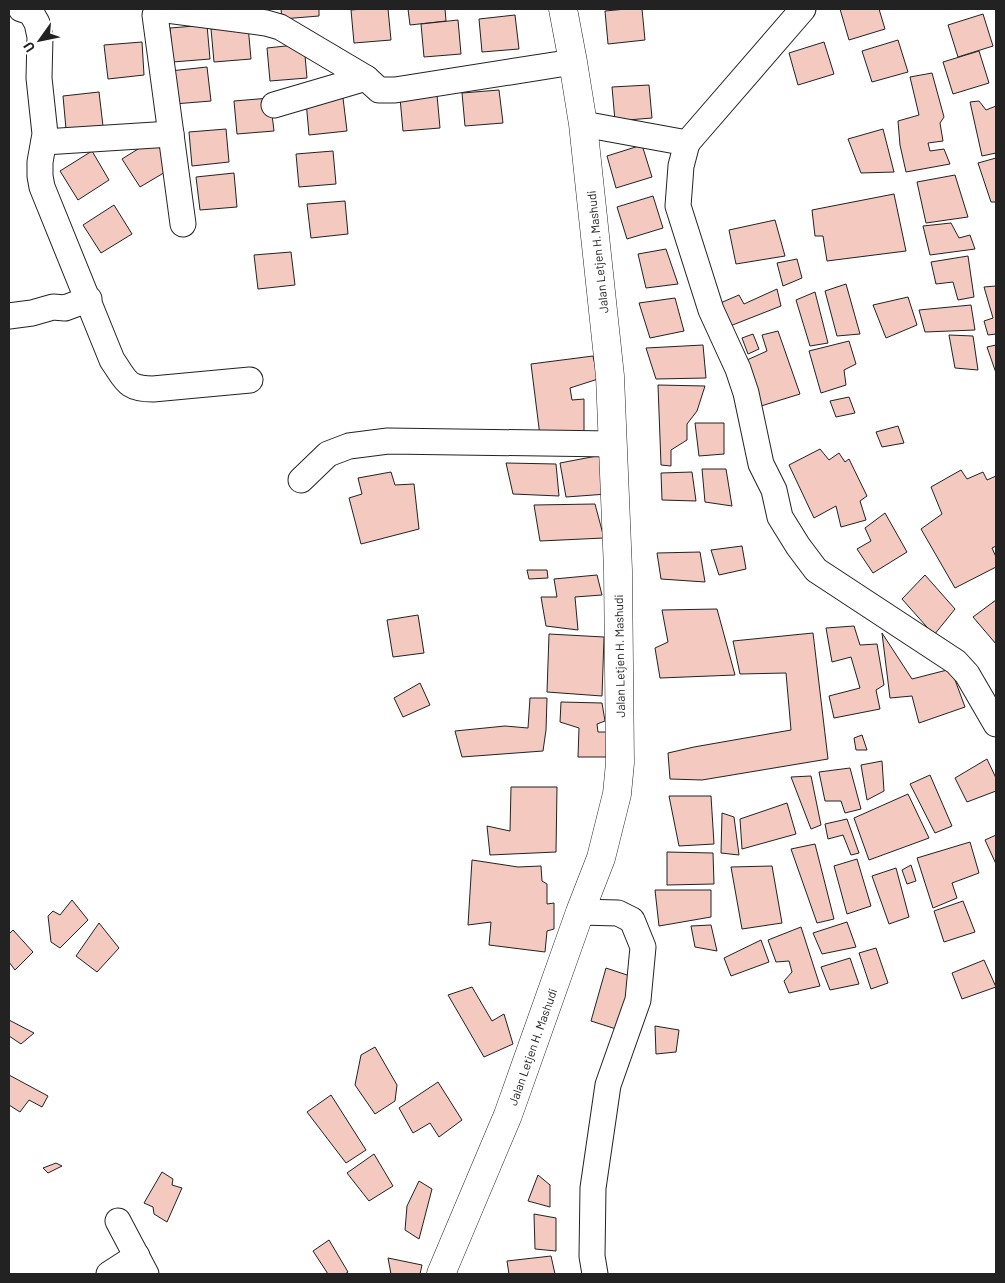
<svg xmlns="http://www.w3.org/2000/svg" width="1005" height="1283" viewBox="0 0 1005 1283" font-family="Barlow,sans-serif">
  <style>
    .building { fill: #f3c9c0; stroke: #222 }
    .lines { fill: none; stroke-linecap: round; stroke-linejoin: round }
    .minor-casing { stroke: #222; stroke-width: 27 }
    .secondary-casing { stroke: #222; stroke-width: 29 }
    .minor { stroke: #fff; stroke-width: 25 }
    .secondary { stroke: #fff; stroke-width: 28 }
    .labels { text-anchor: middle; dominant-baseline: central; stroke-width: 4; stroke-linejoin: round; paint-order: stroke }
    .street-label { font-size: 12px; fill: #222; stroke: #fff }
  </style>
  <rect width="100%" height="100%" fill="#fff"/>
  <g class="building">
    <polygon points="281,9 319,9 319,16 282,19"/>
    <polygon points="363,9 388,9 391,40 354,43 351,10"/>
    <polygon points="408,9 445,9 446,21 410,25"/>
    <polygon points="626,9 642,9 645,40 608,44 605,11"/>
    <polygon points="840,9 879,9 885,29 849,40"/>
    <polygon points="983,14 993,46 958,57 948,25"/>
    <polygon points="515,15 519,49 482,52 479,19"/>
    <polygon points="458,20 461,54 424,57 421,24"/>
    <polygon points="207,25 210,59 173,62 170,28"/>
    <polygon points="248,26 251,59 214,62 211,29"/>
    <polygon points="898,40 908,72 872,82 862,51"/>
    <polygon points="142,42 144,75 108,79 104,45"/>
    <polygon points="824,42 834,74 798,85 789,53"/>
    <polygon points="304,44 307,78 270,81 267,48"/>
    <polygon points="979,51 989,83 953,94 943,62"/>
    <polygon points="207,67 211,101 174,104 170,71"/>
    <polygon points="932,73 944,117 940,123 943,141 928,143 930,151 944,149 950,164 906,172 900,145 898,121 919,115 910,77"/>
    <polygon points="649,85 652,118 615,121 612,87"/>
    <polygon points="499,90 503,123 465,126 462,93"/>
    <polygon points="99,92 103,126 66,129 63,96"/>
    <polygon points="437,95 440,128 403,131 400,98"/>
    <polygon points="270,98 274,131 237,134 234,101"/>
    <polygon points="343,98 347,131 309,135 306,101"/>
    <polygon points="979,101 986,110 996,106 996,153 982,156 970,102"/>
    <polygon points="226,129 229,162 192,166 189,132"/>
    <polygon points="883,129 894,172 861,173 848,139"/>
    <polygon points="154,139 172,168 140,187 122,159"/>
    <polygon points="642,145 652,177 616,188 607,156"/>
    <polygon points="92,151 109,180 78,200 60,171"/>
    <polygon points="333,151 336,184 299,187 296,154"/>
    <polygon points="996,158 996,202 991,202 978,163"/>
    <polygon points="234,173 237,207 200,210 196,177"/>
    <polygon points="955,175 968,217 926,223 917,182"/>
    <polygon points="894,194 906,251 827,261 823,236 815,236 812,210"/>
    <polygon points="653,196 663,228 627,239 617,207"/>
    <polygon points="345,201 348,234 311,238 307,204"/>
    <polygon points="114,205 132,234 101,253 83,225"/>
    <polygon points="775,220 785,256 736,264 729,230"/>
    <polygon points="951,223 959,238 970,235 975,249 930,255 923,226"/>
    <polygon points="666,249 678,284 646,288 638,254"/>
    <polygon points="291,252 295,285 258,289 254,255"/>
    <polygon points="968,256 974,297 958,300 953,282 936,284 931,262"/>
    <polygon points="797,259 802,278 783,286 777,263"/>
    <polygon points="846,284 860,334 837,336 825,291"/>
    <polygon points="996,286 996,334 988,335 984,321 993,318 984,287"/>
    <polygon points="777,289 781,306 730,326 718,304 739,295 744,304"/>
    <polygon points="815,292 828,343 810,346 796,300"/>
    <polygon points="908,297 917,325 886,338 873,305"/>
    <polygon points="675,298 684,331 650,338 639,303"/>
    <polygon points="971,305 975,330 925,332 919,310"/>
    <polygon points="778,331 800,394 761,406 747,360 767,351 762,335"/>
    <polygon points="753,334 759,349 748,354 742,338"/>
    <polygon points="949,335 973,336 978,370 955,368"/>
    <polygon points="849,341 856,364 844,370 846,385 821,393 809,351"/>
    <polygon points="703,345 706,378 656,379 646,348"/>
    <polygon points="996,345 996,373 987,347"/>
    <polygon points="593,356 598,379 570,388 572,400 584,399 584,435 540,436 531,364"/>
    <polygon points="658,385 705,386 697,411 687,424 687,440 671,450 671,466 661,465"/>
    <polygon points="849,397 855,413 836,417 830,401"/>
    <polygon points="695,423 724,423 724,454 699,456"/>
    <polygon points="898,426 904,443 882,447 876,432"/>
    <polygon points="820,449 829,460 839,453 845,462 849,459 867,496 860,501 866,520 841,527 836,506 814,518 789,465"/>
    <polygon points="602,455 607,494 566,497 560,463"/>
    <polygon points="506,463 556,464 559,496 513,494"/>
    <polygon points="702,469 726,469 732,506 705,502"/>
    <polygon points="961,470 967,479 983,472 987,480 996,476 996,546 992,548 996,557 996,567 955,588 921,529 942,514 931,487"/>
    <polygon points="391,472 395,485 414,484 419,529 361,544 349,498 362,494 358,478"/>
    <polygon points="692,472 696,501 662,500 661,473"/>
    <polygon points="595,504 604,538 540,541 534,505"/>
    <polygon points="885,513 907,552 873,573 857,549 871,541 865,528"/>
    <polygon points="742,546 746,569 719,575 711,550"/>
    <polygon points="700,552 705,582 661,579 657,553"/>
    <polygon points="527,570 547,570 548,578 529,579"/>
    <polygon points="597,575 602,595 575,597 578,630 546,626 541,597 557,597 554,579"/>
    <polygon points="925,575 955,609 934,635 902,599"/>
    <polygon points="996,600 996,644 973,617"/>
    <polygon points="717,609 735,675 660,678 655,648 668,642 662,610"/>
    <polygon points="418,615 424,653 393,657 387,620"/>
    <polygon points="854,626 860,645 877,644 884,685 876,690 880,709 834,718 829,696 860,688 851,657 832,662 826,628"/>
    <polygon points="813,633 828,759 702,780 670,779 668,753 694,747 791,730 786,673 740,674 733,641"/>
    <polygon points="882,633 912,679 951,669 965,707 919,723 912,696 890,698"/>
    <polygon points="549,634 604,637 602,696 547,692"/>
    <polygon points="420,683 430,705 403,717 394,698"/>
    <polygon points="530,698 547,698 546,730 543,751 462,757 455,731 505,726 528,728"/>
    <polygon points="561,702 602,703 605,721 597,724 598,732 607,732 609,757 578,757 579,728 560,722"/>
    <polygon points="862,735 867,750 856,750 854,738"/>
    <polygon points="987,759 996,778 996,791 967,802 955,778"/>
    <polygon points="882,761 884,791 867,800 861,765"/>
    <polygon points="850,768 861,809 845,813 841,801 825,801 819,772"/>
    <polygon points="930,775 952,826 935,833 910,784"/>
    <polygon points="811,776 821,825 811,829 791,777"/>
    <polygon points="511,787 557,787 556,852 490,855 487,826 510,831"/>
    <polygon points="908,794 929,838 869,860 854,818"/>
    <polygon points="669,796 711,796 714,844 679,846"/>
    <polygon points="787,803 796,834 742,849 740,819"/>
    <polygon points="722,813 734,817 739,855 721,853"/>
    <polygon points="847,819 859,853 851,855 843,835 828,839 825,824"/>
    <polygon points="996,835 996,864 985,840"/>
    <polygon points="970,842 979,873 952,883 957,898 933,908 917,858"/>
    <polygon points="815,844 834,919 817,923 791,849"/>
    <polygon points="667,852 713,853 714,884 667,885"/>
    <polygon points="857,859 871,906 847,914 834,866"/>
    <polygon points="472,860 518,867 541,866 542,881 547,884 547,904 554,903 554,929 547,931 545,952 489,945 491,922 468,925"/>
    <polygon points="911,865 916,881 907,884 902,870"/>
    <polygon points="772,866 782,923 742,929 731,867"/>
    <polygon points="896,868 909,917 889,924 872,876"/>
    <polygon points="655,890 711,890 711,917 659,926"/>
    <polygon points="72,900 88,920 60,948 51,942 48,916 53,911 60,915"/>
    <polygon points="963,901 975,932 944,942 934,911"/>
    <polygon points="847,922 856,947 822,954 813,933"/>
    <polygon points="99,923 119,948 97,972 76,956"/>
    <polygon points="711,925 717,951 695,947 691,926"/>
    <polygon points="801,927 820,986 789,993 784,981 792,972 789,961 776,962 768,940"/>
    <polygon points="13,930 33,952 15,970 9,962 9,934"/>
    <polygon points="761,940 769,962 731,976 724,958"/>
    <polygon points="876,948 888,983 871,989 859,953"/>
    <polygon points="850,958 859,984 830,990 821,967"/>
    <polygon points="984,960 996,987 962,999 952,973"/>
    <polygon points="606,968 633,977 616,1029 591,1021"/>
    <polygon points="472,987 492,1021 504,1014 513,1044 484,1057 448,995"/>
    <polygon points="9,1020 34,1033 21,1044 9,1036"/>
    <polygon points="655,1026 679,1030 676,1052 656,1054"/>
    <polygon points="375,1047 397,1085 395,1101 375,1114 355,1085 361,1055"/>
    <polygon points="9,1075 48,1096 42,1107 29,1100 20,1112 9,1105"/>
    <polygon points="438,1082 462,1120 439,1137 430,1123 413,1133 399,1108"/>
    <polygon points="331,1095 366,1150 346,1163 307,1112"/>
    <polygon points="374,1154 393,1186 369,1201 347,1173"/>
    <polygon points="56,1163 62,1166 48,1173 43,1168"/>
    <polygon points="162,1172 173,1179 172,1185 182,1188 167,1222 154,1214 153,1207 144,1203"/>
    <polygon points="538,1175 550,1185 550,1207 528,1201"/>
    <polygon points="419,1181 432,1189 419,1239 405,1230 407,1206"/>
    <polygon points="534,1214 556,1218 556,1251 535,1249"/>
    <polygon points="329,1240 348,1272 345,1274 328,1274 313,1251"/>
    <polygon points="551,1256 555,1274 509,1274 507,1261"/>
    <polygon points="388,1258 422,1265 420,1274 391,1274"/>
  </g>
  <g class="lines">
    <g class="minor-casing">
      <g id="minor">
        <path d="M21,9L30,12L33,16L37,23L40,37L39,78L45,134L40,162V176L42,187L112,360C126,380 126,389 153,389L250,380"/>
        <polyline points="274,105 366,78"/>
        <polyline points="583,124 687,143 803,9"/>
        <polyline points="44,142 171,134"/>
        <polyline points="687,143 681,166 678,206 711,310 738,369 746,393 761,464 774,490 780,517 798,546 816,570 956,662 967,674 996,724"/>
        <polyline points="183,224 155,15 159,9 266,23 280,27 366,78 379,90 395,90 573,62"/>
        <polyline points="9,316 32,313 53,307 65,308 89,299"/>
        <polyline points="301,480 328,454 349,446 388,441 613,444"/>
        <polyline points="580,912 618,913 632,920 643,947 638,1000 608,1085 593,1188 592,1256 595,1274"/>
        <polyline points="118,1221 146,1274"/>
        <polyline points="109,1274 137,1256"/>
      </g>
    </g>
    <g class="secondary-casing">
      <g id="secondary">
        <path id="s1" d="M441,1274L508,1115L580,912L601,858L617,794L620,763L618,570L610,376L583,124L573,62L563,9"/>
      </g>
    </g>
    <use href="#minor" class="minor"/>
    <use href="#secondary" class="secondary"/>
  </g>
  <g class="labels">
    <g class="street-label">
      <text transform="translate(597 252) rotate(-96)">Jalan Letjen H. Mashudi</text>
      <text transform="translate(619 656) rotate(-91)">Jalan Letjen H. Mashudi</text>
      <text stroke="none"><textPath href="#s1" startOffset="245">Jalan Letjen H. Mashudi</textPath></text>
    </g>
  </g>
  <rect width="1005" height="1283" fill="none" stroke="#222222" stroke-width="20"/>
  <g transform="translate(40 40) rotate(237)" stroke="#ffffff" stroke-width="4" paint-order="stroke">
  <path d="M0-4L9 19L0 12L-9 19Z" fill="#222222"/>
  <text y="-8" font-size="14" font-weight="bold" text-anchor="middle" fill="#222222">U</text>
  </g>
</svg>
